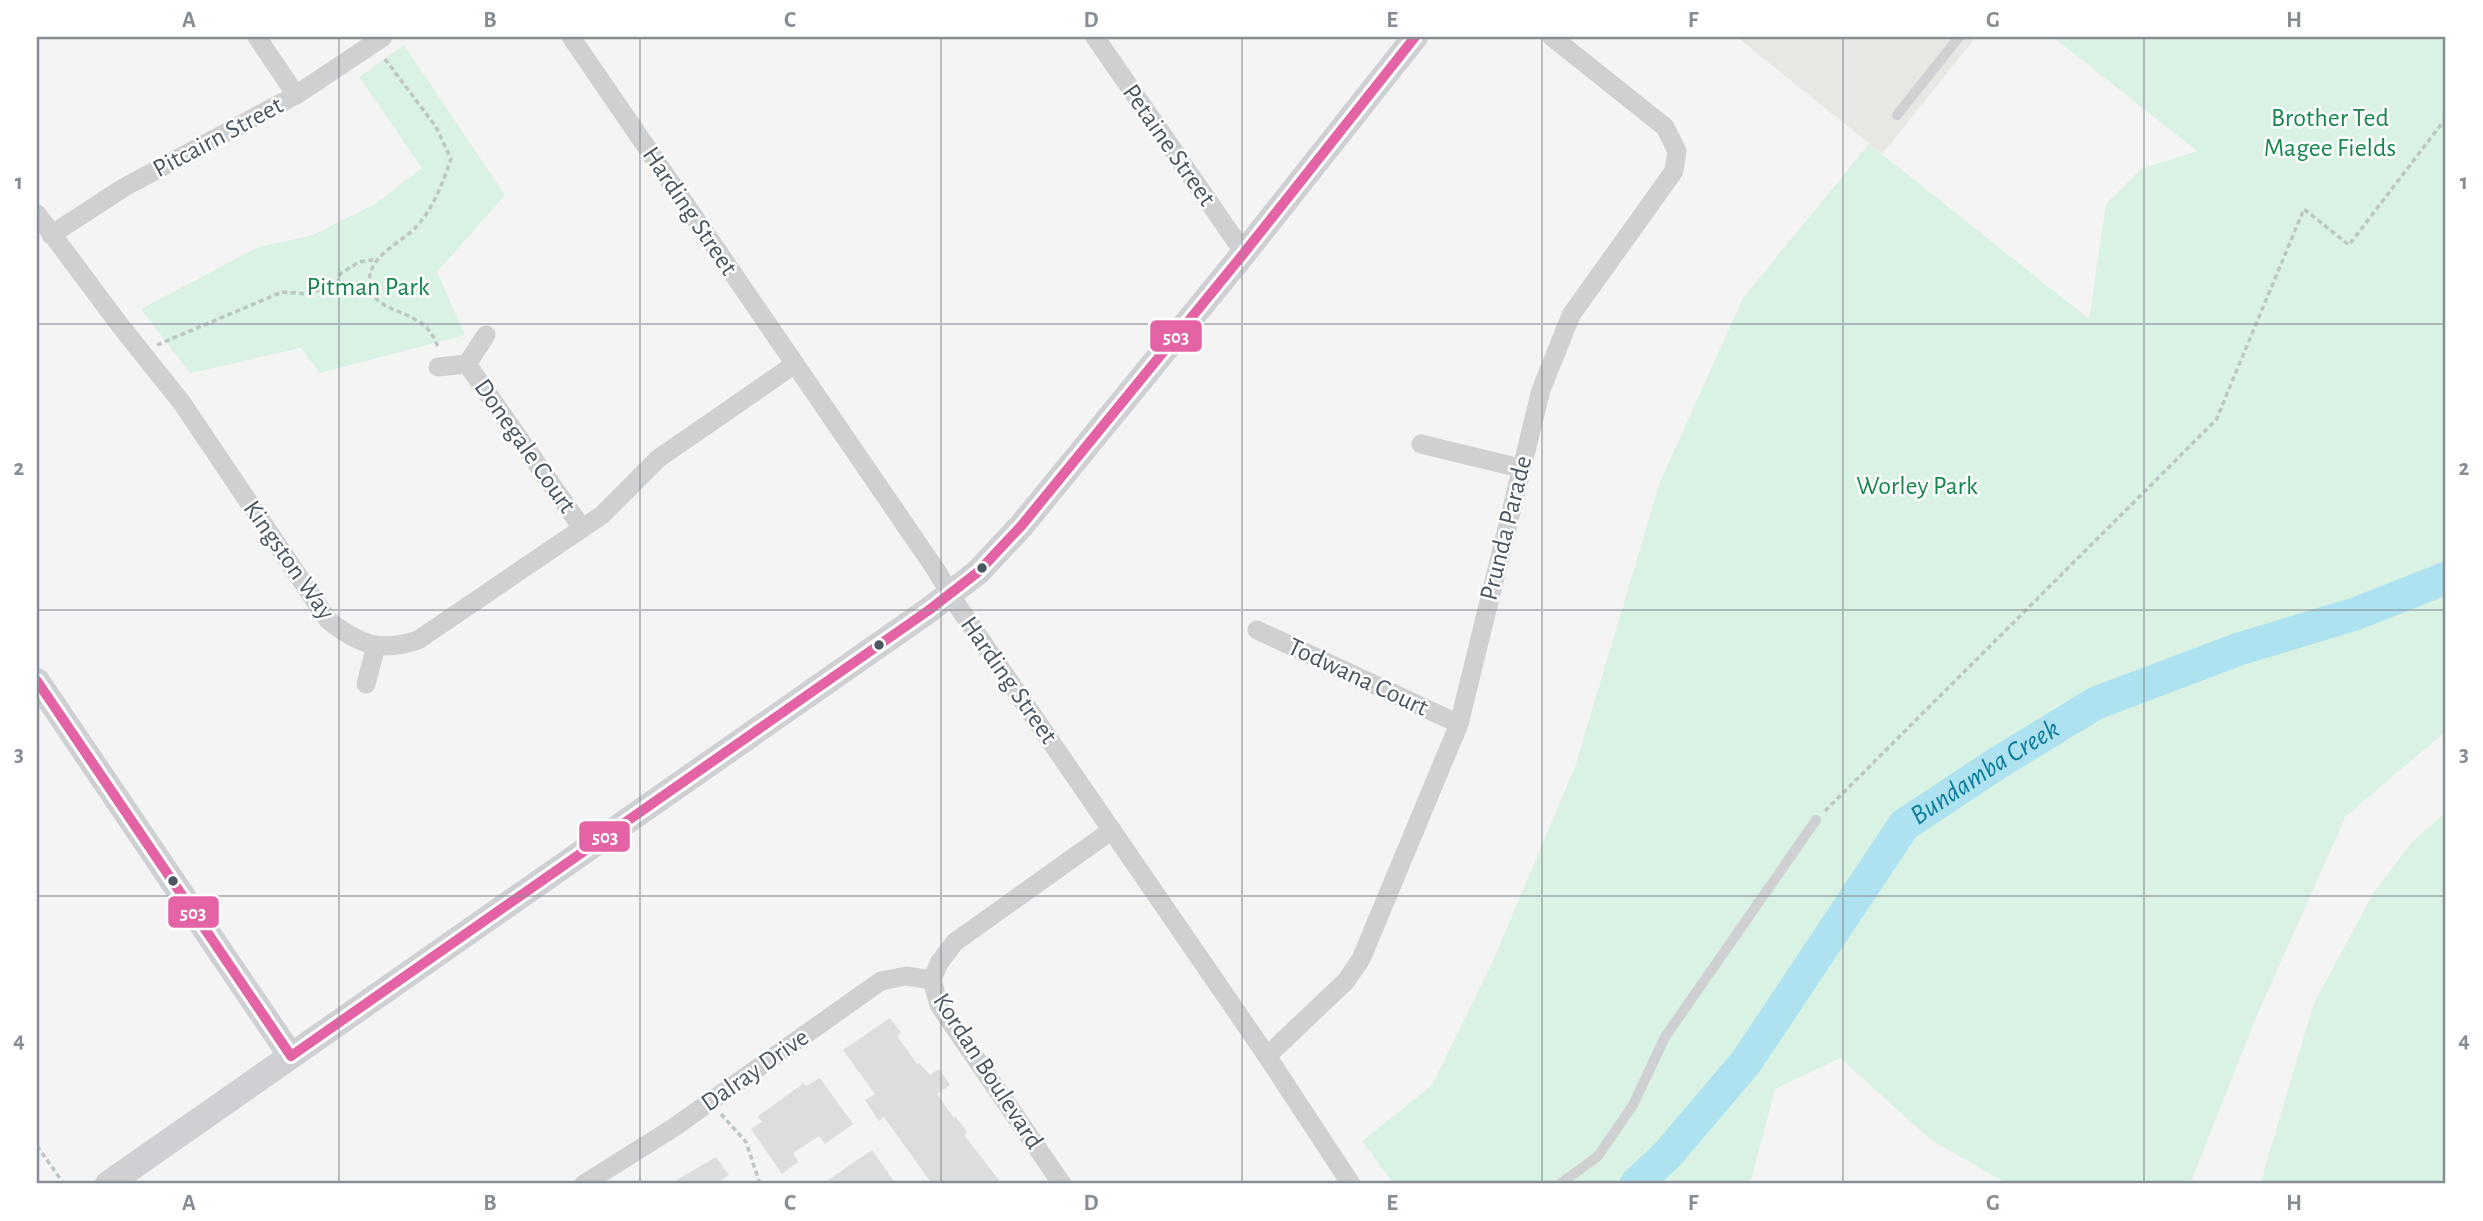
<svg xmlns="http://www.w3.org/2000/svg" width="2483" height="1221" viewBox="0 0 2483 1221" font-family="'Alegreya Sans',sans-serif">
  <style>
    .commercial { fill: #e8e7e3 }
    .green { fill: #d9f2e3 }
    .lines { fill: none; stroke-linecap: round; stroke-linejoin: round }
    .river { stroke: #aee2f0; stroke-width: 33 }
    .building { fill: #ddddde }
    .path { stroke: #bcc7c4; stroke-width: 3.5; stroke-dasharray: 5 3.5; stroke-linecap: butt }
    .service { stroke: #ced0d2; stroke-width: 10 }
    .minor { stroke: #ced0d2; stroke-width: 19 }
    .secondary { stroke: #ced0d4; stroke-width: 26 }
    .bus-1-casing { stroke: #fff; stroke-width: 16 }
    .bus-1 { stroke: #e463a4; stroke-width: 10 }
    .grid { fill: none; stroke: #868d94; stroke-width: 2; stroke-opacity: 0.55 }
    .bus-dot { fill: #4a5661; stroke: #fff; stroke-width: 2.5 }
    .labels { text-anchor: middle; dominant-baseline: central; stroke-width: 5; stroke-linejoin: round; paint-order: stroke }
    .park-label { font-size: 26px; fill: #17864f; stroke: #fff }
    .street-label { font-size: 26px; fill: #4a5661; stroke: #fff }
    .water-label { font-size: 28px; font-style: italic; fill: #0c7c9b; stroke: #fff }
    .line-badge { stroke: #fff; stroke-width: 2.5 }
    .badge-label { font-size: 19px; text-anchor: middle; font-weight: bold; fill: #fff }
    .neatline { fill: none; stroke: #868d94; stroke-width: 2.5 }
    .grid-label { font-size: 23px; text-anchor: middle; font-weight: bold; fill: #868d94 }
  </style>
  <rect width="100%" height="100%" fill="#f4f4f4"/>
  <polygon class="commercial" points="1737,37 1976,37 1882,154"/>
  <g class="green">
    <polygon points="2053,37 2446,37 2446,731 2346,816 2257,1015 2190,1184 2008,1184 1931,1140 1840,1058 1775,1089 1750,1184 1394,1184 1362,1141 1432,1085 1492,963 1575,767 1660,482 1743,298 1869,144 2089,319 2106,204 2141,169 2197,151"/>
    <polygon points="404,45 505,195 437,272 465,335 320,373 301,348 190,373 141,309 256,248 313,235 375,204 422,168 359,77"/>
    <polygon points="2446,812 2446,1184 2260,1184 2314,1003 2374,892 2412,842"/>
  </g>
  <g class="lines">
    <path class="river" id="s1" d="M1636,1184L1668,1154L1746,1062L1904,825L1996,764L2096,703L2239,649L2355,614L2446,578"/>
  </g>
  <g class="building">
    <polygon points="890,1018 901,1033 897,1036 917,1064 919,1063 930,1075 939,1069 950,1085 937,1094 954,1118 956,1117 967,1132 964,1135 1002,1184 932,1184 884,1117 879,1121 865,1100 875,1094 843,1050"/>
    <polygon points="820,1078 853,1124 825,1144 819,1136 793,1153 798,1162 782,1174 751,1129 762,1122 758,1116 804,1083 806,1086"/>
    <polygon points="872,1150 896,1184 822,1184"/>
    <polygon points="716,1157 729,1175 715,1184 670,1184"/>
  </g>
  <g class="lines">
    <g class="path">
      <path d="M385,59L436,127L451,159C443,182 434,207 417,226C401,244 365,256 370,286C376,318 426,305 438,348"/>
      <polyline points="337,284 340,274 359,262 377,259"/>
      <polyline points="157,345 282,292 308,294 342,282 360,283 370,287"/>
      <polyline points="1825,811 2216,420 2304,209 2349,245 2446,118"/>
      <polyline points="721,1114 746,1142 760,1184"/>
      <polyline points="37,1146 64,1184"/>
    </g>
    <g class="service">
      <polyline points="1897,115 1959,37"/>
      <polyline points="1560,1184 1598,1156 1633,1105 1665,1037 1816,820"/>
    </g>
    <g class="minor">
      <polyline points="257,37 296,95"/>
      <polyline points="571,37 936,570 959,608 1267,1056 1351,1184"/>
      <polyline points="1095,37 1244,253"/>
      <path d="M37,214L119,324L182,403L328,620C358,644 381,653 418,640L602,515L659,458L795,364"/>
      <polyline points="51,235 123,188 296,95 383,37"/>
      <polyline points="467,364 582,528"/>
      <polyline points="438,367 467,364 486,335"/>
      <polyline points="1421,444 1520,468"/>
      <polyline points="1257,630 1459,724"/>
      <polyline points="366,684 376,646"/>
      <polyline points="1267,1056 1346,981 1361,959 1459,724 1541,390 1571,315 1674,171 1677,151 1665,127 1552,37"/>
      <polyline points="584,1184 673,1128 881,981 906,976 932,980"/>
      <polyline points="1062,1184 939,1005 932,980 939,963 955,942 1112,830"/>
    </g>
    <g class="secondary">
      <polyline points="37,681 291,1056"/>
      <polyline points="108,1184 929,610 978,572 1022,525 1244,253 1415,37"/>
    </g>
    <g class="bus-1-casing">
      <g id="bus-1">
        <polyline points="37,681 291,1056"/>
        <polyline points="291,1056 929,610 978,572 1022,525 1244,253 1415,37"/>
      </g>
    </g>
    <use href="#bus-1" class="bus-1"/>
  </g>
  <path class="grid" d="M339,37V1184M640,37V1184M941,37V1184M1242,37V1184M1542,37V1184M1843,37V1184M2144,37V1184M37,324H2446M37,610H2446M37,896H2446"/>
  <g class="bus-dot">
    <circle cx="982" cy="568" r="6"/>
    <circle cx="879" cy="645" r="6"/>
    <circle cx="173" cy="881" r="6"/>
  </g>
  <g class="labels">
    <g class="park-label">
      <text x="2330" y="118">Brother Ted<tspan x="2330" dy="30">Magee Fields</tspan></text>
      <text x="368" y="287">Pitman Park</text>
      <text x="1917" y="486">Worley Park</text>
    </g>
    <g class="street-label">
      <text transform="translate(218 137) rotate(-28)">Pitcairn Street</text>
      <text transform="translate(1169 145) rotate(55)">Petaine Street</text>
      <text transform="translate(690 211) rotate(56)">Harding Street</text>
      <text transform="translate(525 446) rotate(55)">Donegale Court</text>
      <text transform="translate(1506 528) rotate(-76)">Prunda Parade</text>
      <text transform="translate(289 560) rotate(55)">Kingston Way</text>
      <text transform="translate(1358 677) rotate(25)">Todwana Court</text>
      <text transform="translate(1009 680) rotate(55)">Harding Street</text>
      <text transform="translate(755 1070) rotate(-35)">Dalray Drive</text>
      <text transform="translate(988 1071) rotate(57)">Kordan Boulevard</text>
    </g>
    <g class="water-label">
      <text stroke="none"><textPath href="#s1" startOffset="546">Bundamba Creek</textPath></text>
    </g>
  </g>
  <g class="line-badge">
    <rect x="1149" y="319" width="54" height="34" rx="7" fill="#e463a4"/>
    <rect x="578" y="820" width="53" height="33" rx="7" fill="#e463a4"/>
    <rect x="167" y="895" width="53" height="34" rx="7" fill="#e463a4"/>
  </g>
  <g class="badge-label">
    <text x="1176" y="343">503</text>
    <text x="605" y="843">503</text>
    <text x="193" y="919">503</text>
  </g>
  <rect width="2483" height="1221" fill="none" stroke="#ffffff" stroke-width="77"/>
  <rect x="38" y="38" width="2406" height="1144" class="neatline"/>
  <g class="grid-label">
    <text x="189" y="27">A</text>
    <text x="490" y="27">B</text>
    <text x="790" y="27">C</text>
    <text x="1091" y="27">D</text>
    <text x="1392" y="27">E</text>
    <text x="1693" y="27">F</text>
    <text x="1993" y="27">G</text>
    <text x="2294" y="27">H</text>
    <text x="19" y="189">1</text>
    <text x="2464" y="189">1</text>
    <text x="19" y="475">2</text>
    <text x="2464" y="475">2</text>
    <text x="19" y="761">3</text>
    <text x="2464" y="761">3</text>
    <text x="19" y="1047">4</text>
    <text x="2464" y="1047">4</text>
    <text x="189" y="1210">A</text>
    <text x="490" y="1210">B</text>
    <text x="790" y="1210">C</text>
    <text x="1091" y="1210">D</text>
    <text x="1392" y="1210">E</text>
    <text x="1693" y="1210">F</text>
    <text x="1993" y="1210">G</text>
    <text x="2294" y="1210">H</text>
  </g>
</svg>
